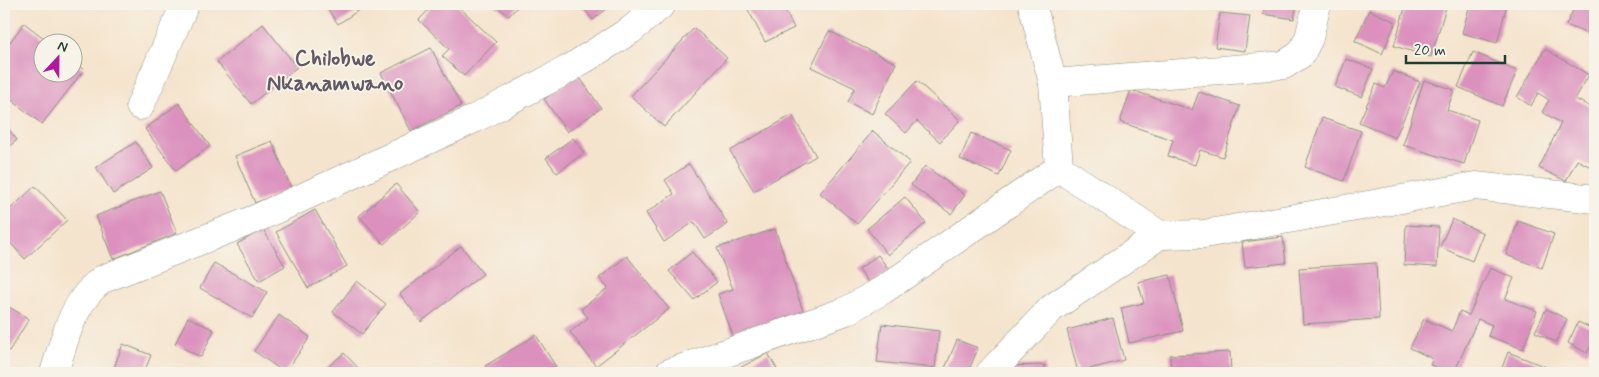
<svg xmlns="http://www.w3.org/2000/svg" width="1599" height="377" viewBox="0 0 1599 377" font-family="Mynerve,sans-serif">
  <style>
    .building { fill: #db90be }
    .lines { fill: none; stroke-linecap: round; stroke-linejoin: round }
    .minor-casing { stroke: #8a9080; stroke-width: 29 }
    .minor { stroke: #fff; stroke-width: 28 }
    .labels { text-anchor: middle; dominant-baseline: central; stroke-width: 4; stroke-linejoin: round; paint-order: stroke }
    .quarter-label { font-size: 22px; font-weight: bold; fill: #615a64; stroke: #f7f3e8 }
  </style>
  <rect width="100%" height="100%" fill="#f7f3e8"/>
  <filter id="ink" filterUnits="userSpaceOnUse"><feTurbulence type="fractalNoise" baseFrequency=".02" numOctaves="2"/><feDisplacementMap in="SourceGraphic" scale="10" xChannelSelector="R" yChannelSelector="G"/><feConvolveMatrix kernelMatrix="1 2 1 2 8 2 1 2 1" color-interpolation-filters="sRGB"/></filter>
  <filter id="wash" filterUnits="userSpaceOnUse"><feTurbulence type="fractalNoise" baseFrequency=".0096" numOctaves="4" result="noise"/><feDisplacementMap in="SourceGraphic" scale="20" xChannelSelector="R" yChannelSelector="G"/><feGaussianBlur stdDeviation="1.12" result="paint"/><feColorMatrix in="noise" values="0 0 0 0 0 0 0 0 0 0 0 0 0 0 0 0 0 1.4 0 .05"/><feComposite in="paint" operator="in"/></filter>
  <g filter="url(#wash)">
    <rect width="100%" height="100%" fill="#f5e4cd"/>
    <g id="blocks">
      <g class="building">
        <polygon points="324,4 368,4 338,24"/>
        <polygon points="434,4 456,4 496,42 464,76 442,56 449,49 419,20"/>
        <polygon points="494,4 520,4 509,16"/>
        <polygon points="580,4 613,4 593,20"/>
        <polygon points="745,4 782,4 794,28 765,42"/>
        <polygon points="1265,4 1297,4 1294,19 1263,14"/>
        <polygon points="1406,4 1447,4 1431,57 1394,46"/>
        <polygon points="1470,4 1507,4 1497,43 1462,33"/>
        <polygon points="1576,4 1595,4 1595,37 1566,25"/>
        <polygon points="1369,10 1396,22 1382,54 1355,41"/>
        <polygon points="1220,13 1250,16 1245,51 1215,47"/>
        <polygon points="24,23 49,42 42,42 42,72 72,72 72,61 84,70 42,124 4,94 4,50"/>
        <polygon points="263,24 297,67 251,104 217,62"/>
        <polygon points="694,28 727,58 664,127 631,96"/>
        <polygon points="829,31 896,63 872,114 848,102 855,88 811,67"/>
        <polygon points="431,48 461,106 411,131 381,73"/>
        <polygon points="1545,49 1589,75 1575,99 1595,109 1595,133 1590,144 1595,147 1595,169 1577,160 1566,181 1539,168 1561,123 1542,112 1549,100 1538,93 1531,106 1517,97"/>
        <polygon points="1473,52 1517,71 1502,106 1458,87"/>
        <polygon points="1346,59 1373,69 1362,97 1335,87"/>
        <polygon points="1393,71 1420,82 1395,138 1359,122 1376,84 1385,88"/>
        <polygon points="578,75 601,108 567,132 544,99"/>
        <polygon points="1424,80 1454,90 1447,110 1478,120 1464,164 1403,145"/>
        <polygon points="917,81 960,120 940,142 917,121 906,133 885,114"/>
        <polygon points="1131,90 1192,110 1199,92 1240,106 1223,157 1200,150 1195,165 1168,156 1173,140 1120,122"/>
        <polygon points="179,103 210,146 176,171 145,129"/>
        <polygon points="792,115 816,156 754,191 730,151"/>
        <polygon points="1322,118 1361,131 1344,181 1305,167"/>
        <polygon points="4,123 17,140 4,151"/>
        <polygon points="873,131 910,162 857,224 820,193"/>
        <polygon points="971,133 1011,150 999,176 960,159"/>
        <polygon points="573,138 584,153 557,173 546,158"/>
        <polygon points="272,141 291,188 255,203 235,156"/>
        <polygon points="136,142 153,168 113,194 96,167"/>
        <polygon points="689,164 728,224 705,239 694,222 664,242 646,213 674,194 665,180"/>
        <polygon points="925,166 965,195 951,214 911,185"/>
        <polygon points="396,184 420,212 384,244 359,216"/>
        <polygon points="35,186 67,220 25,259 4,236 4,215"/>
        <polygon points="160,191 177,233 113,259 96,216"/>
        <polygon points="905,197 926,223 888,255 867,229"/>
        <polygon points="315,210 347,266 308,288 276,232"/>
        <polygon points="1452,219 1483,233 1472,261 1440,247"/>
        <polygon points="1518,221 1554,234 1542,268 1506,255"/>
        <polygon points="1406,225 1439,227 1437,267 1404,265"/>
        <polygon points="263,229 285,266 259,281 237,244"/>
        <polygon points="775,229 803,311 733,336 718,294 733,289 717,248"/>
        <polygon points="1283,237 1286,263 1245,267 1242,242"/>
        <polygon points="461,246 483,274 421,322 400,294"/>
        <polygon points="692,252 717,282 694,300 669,271"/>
        <polygon points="878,255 890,271 870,285 859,269"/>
        <polygon points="627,256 669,309 596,366 570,332 588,318 581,309 608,288 599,278"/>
        <polygon points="214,263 267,292 252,318 200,288"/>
        <polygon points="1376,263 1379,319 1303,324 1299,268"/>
        <polygon points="1490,268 1514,278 1505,299 1537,311 1523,349 1488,336 1492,325 1478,319 1454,373 1430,365 1433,359 1410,348 1424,319 1452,331 1460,311 1469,315"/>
        <polygon points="1170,275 1183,331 1129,343 1121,308 1144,303 1138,282"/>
        <polygon points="357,281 386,304 362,334 333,312"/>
        <polygon points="9,307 29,319 9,351 4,348 4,315"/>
        <polygon points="1546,309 1567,319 1556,342 1535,332"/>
        <polygon points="279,315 310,337 285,373 254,351"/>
        <polygon points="188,317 214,330 201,357 175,344"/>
        <polygon points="1113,318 1124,360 1078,372 1067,330"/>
        <polygon points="1578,322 1595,330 1595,337 1587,353 1568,343"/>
        <polygon points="882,324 939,331 935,368 877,362"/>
        <polygon points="536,335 556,367 545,373 489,373 485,366"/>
        <polygon points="957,340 978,348 968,373 943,373"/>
        <polygon points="123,344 151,355 144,373 112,373"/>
        <polygon points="1230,352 1231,373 1171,373 1170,355"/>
        <polygon points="1508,352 1546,367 1544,373 1500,373"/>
        <polygon points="344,353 363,373 321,373"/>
        <polygon points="768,353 779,373 732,373 732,372"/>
        <polygon points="1045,365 1045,373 996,373 996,366"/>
        <polygon points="190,368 202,373 188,373"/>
      </g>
    </g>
  </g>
  <g filter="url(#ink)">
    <use href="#blocks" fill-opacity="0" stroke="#8a9080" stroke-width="1"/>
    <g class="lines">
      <g class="minor-casing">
        <g id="minor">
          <polyline points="1032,4 1053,83 1059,168 1160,235 1204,234 1475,186 1595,199"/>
          <polyline points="1053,83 1284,65 1301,54 1309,38 1317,4"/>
          <polyline points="140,106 185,4"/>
          <path d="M54,373C65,339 72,301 103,279L255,219L474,119L567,70L631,30L662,4"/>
          <polyline points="669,373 846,311 883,290 1059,168"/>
          <polyline points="990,373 1052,308 1160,235"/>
        </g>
      </g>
      <use href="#minor" class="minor"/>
    </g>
  </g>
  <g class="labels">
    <g class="quarter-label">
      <text x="335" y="59">Chilobwe<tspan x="335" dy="25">Nkanamwano</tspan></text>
    </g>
  </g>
  <rect width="1599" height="377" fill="none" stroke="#f7f3e8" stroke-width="20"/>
  <g transform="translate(58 58) rotate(22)"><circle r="24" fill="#f7f3e8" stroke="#a1aaa0"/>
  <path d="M0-4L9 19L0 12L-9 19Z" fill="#b5179e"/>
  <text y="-8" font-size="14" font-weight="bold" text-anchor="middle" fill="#1f3d34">N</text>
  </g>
  <path d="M1406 55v8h99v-8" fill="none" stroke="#1f3d34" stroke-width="2.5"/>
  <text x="1414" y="55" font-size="15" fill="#1f3d34" stroke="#f7f3e8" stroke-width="4" paint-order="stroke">20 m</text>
</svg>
